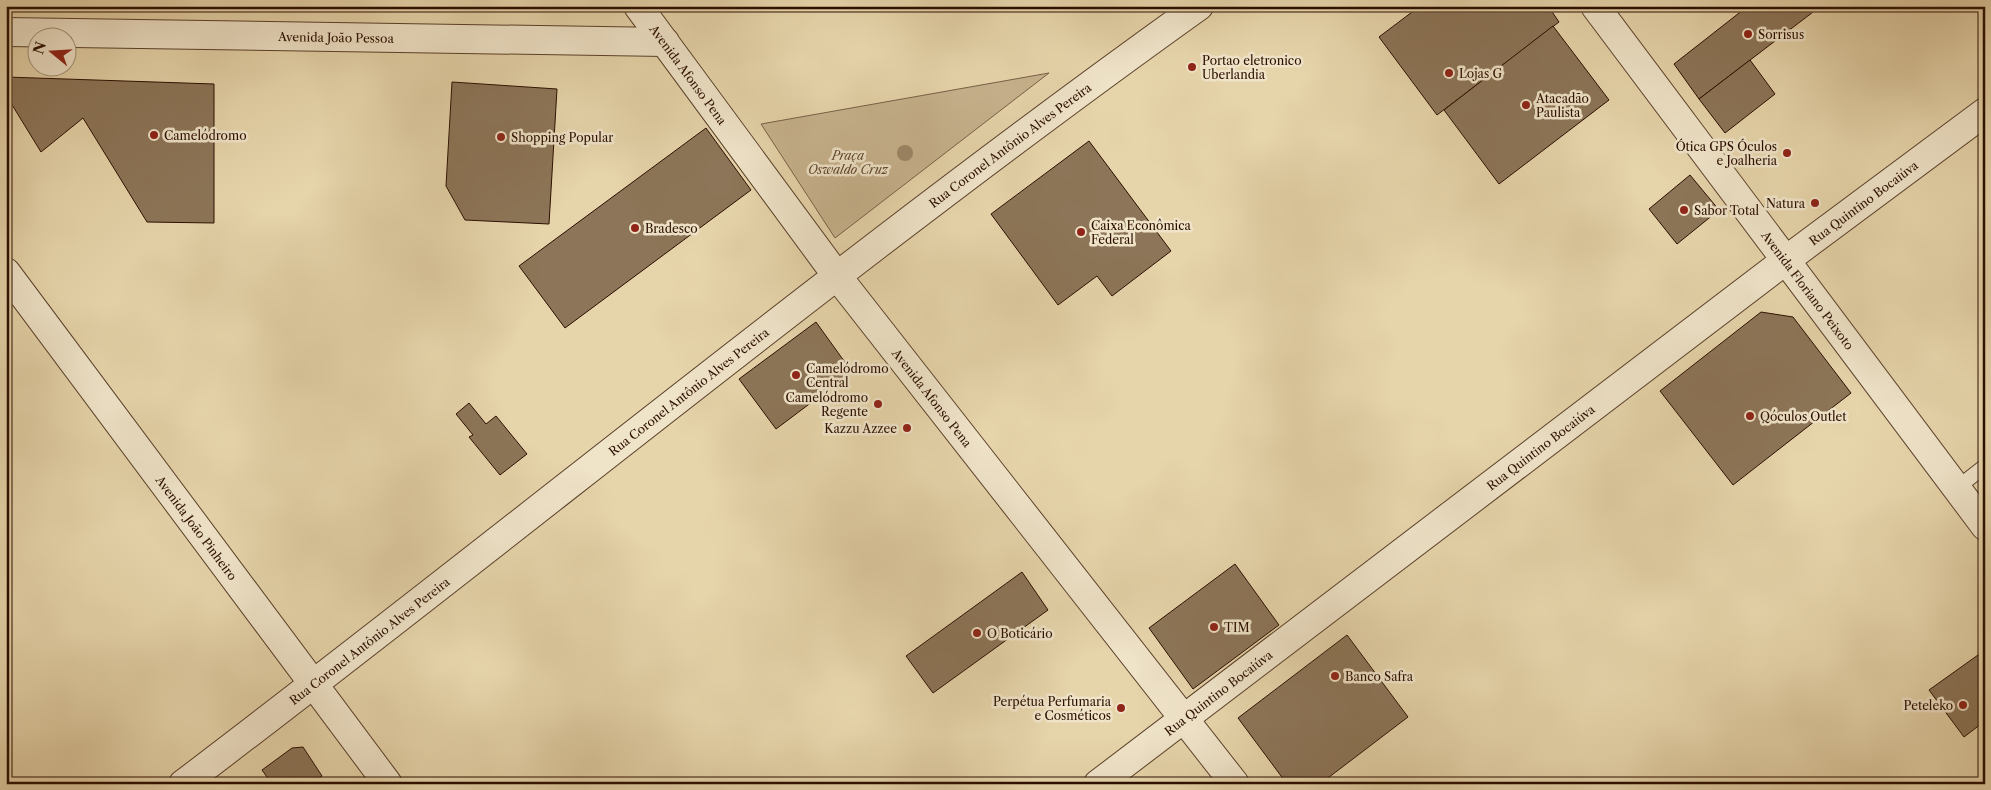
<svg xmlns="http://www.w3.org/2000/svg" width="1991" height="790" viewBox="0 0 1991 790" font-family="'Libre Caslon Text',serif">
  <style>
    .green { fill: #c6b28d; stroke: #786046 }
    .building { fill: #8c7558; stroke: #2b0e00 }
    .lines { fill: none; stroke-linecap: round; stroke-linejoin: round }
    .service-casing { stroke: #5a402a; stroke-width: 16 }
    .minor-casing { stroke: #5a402a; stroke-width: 30 }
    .tertiary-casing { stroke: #5a402a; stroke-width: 30 }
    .service { stroke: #efe3c8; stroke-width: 14 }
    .minor { stroke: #efe3c8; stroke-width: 28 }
    .tertiary { stroke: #efe3c8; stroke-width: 28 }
    .tree { fill: #9d8667 }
    .poi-dot { fill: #8f2418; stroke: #efe3c8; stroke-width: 2 }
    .labels { text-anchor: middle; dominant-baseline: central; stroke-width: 5; stroke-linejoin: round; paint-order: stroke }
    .poi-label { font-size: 12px; fill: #2b0e00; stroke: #efe3c8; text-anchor: start }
    .street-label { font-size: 12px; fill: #2b0e00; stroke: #efe3c8 }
    .park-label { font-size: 12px; font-style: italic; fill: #614731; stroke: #efe3c8 }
  </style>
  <rect width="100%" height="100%" fill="#e6d4aa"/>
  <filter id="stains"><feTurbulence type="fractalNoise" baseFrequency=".004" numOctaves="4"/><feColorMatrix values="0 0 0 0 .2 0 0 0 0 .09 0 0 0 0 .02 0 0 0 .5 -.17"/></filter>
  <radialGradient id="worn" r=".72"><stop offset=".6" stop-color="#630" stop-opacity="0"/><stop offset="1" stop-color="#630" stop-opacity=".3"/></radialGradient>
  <polygon class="green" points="1049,73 835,238 761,124"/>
  <g class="building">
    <polygon points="1420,6 1548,6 1559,22 1437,115 1379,37"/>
    <polygon points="1748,6 1815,6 1817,9 1699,99 1674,64"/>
    <polygon points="1553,26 1609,100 1499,184 1444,110"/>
    <polygon points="1750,60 1775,94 1725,133 1699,99"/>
    <polygon points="6,77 214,84 214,223 147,222 83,118 41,152 6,95"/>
    <polygon points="452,82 557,89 549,224 465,220 446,186"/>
    <polygon points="706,128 751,190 565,328 519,266"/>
    <polygon points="1089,141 1171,251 1112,296 1097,276 1058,305 991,214"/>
    <polygon points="1690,175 1719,210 1677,244 1649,209"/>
    <polygon points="1761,312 1793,317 1851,393 1733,485 1660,391"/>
    <polygon points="816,322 852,372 776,429 739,379"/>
    <polygon points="469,403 486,424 496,416 527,454 500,475 469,437 473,435 456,414"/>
    <polygon points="1235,564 1279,625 1193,689 1149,628"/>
    <polygon points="1022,572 1048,610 933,693 906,656"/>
    <polygon points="1347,635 1408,717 1320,784 1287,784 1238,718"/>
    <polygon points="1985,650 1985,721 1964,737 1929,690"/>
    <polygon points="303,747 322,776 311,784 272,784 262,770 292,748"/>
  </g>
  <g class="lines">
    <g class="service-casing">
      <polyline id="service" points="1957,488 1985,466"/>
    </g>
    <g class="minor-casing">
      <g id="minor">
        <path id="s1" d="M6,272L388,784"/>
        <path id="s2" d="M183,784C523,526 852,254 1199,6"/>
      </g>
    </g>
    <g class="tertiary-casing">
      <g id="tertiary">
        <path id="s3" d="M638,6L837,276L1235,784"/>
        <path id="s4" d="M1595,6L1985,526"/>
        <path id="s5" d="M6,32L665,42"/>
        <path id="s6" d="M1098,784L1786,260L1985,112"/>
      </g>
    </g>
    <use href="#service" class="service"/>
    <use href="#minor" class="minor"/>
    <use href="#tertiary" class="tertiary"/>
  </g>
  <circle class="tree" cx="905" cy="153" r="8"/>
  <g class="poi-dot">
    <circle cx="1748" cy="34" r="5"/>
    <circle cx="1192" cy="67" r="5"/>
    <circle cx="1449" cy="73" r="5"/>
    <circle cx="1526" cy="105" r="5"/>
    <circle cx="154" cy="135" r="5"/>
    <circle cx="501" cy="137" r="5"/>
    <circle cx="1787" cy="153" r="5"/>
    <circle cx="1815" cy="203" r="5"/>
    <circle cx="1684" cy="210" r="5"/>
    <circle cx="635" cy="228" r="5"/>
    <circle cx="1081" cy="232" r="5"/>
    <circle cx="796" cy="375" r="5"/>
    <circle cx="878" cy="404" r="5"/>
    <circle cx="1750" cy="416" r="5"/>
    <circle cx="907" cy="428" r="5"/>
    <circle cx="1214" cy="627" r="5"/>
    <circle cx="977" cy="633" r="5"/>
    <circle cx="1335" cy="676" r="5"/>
    <circle cx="1963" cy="705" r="5"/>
    <circle cx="1121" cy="708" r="5"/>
  </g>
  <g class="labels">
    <g class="poi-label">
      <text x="1758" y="34">Sorrisus</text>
      <text x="1202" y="60">Portao eletronico<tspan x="1202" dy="14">Uberlandia</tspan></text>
      <text x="1459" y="73">Lojas G</text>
      <text x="1536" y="98">Atacadão<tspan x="1536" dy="14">Paulista</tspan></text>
      <text x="164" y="135">Camelódromo</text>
      <text x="511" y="137">Shopping Popular</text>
      <text x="1777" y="146" text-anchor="end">Ótica GPS Óculos<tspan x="1777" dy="14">e Joalheria</tspan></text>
      <text x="1805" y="203" text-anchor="end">Natura</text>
      <text x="1694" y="210">Sabor Total</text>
      <text x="1091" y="225">Caixa Econômica<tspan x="1091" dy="14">Federal</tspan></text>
      <text x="645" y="228">Bradesco</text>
      <text x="806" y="368">Camelódromo<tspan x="806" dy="14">Central</tspan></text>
      <text x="868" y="397" text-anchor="end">Camelódromo<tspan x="868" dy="14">Regente</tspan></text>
      <text x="1760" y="416">Qóculos Outlet</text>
      <text x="897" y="428" text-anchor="end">Kazzu Azzee</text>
      <text x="1224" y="627">TIM</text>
      <text x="987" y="633">O Boticário</text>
      <text x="1345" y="676">Banco Safra</text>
      <text x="1111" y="701" text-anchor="end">Perpétua Perfumaria<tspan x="1111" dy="14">e Cosméticos</tspan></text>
      <text x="1953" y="705" text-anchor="end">Peteleko</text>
    </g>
    <g class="street-label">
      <text stroke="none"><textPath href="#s5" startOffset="330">Avenida João Pessoa</textPath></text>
      <text stroke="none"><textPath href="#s3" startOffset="85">Avenida Afonso Pena</textPath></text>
      <text stroke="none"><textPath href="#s2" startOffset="1045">Rua Coronel Antônio Alves Pereira</textPath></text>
      <text stroke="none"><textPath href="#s6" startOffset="961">Rua Quintino Bocaiúva</textPath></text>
      <text stroke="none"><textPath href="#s4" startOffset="355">Avenida Floriano Peixoto</textPath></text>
      <text stroke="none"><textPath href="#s2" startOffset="640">Rua Coronel Antônio Alves Pereira</textPath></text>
      <text stroke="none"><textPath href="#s3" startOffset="490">Avenida Afonso Pena</textPath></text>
      <text stroke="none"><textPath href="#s6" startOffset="556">Rua Quintino Bocaiúva</textPath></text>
      <text stroke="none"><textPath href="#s1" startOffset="319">Avenida João Pinheiro</textPath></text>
      <text stroke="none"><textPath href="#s2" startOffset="235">Rua Coronel Antônio Alves Pereira</textPath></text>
      <text stroke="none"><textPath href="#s6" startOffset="151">Rua Quintino Bocaiúva</textPath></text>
    </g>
    <g class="park-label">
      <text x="848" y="155">Praça<tspan x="848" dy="14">Oswaldo Cruz</tspan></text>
    </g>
  </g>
  <rect width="1991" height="790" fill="none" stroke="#e6d4aa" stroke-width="25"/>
  <rect x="8" y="8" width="1976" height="775" fill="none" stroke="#2b0e00" stroke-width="2.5"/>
  <rect x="12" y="12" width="1966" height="765" fill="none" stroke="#2b0e00"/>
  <g transform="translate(52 52) rotate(288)"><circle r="24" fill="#efe3c8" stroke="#a18e78"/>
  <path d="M0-4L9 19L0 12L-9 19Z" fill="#8f2418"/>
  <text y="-8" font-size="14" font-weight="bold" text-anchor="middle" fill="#2b0e00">N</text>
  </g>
  <rect width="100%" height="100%" filter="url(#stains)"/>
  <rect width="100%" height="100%" fill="url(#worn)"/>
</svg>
